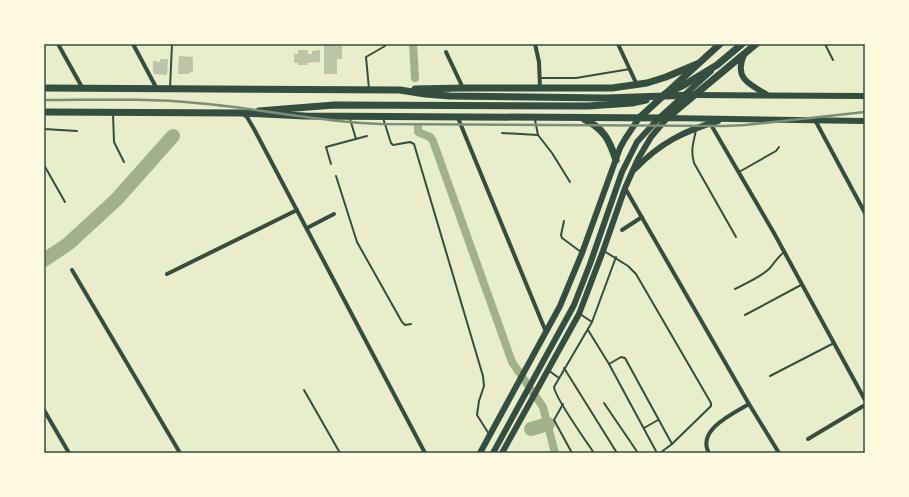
<svg xmlns="http://www.w3.org/2000/svg" width="909" height="497" viewBox="0 0 909 497" font-family="Ubuntu,sans-serif">
  <style>
    .lines { fill: none; stroke-linecap: round; stroke-linejoin: round }
    .canal { stroke: #a3b18a; stroke-width: 8 }
    .river { stroke: #a3b18a; stroke-width: 14 }
    .building { fill: #bcc5a7 }
    .service { stroke: #344e41; stroke-width: 2 }
    .minor { stroke: #344e41; stroke-width: 4 }
    .secondary { stroke: #344e41; stroke-width: 6 }
    .trunk { stroke: #344e41; stroke-width: 7 }
    .rail { stroke: #7c8e77; stroke-width: 2.5 }
    .neatline { fill: none; stroke: #344e41; stroke-width: 1.5 }
  </style>
  <rect width="100%" height="100%" fill="#e9edc9"/>
  <g class="lines">
    <g class="canal">
      <polyline points="413,44 415,78"/>
      <polyline points="418,127 418,132 430,137 433,141 512,362 543,407 555,453"/>
    </g>
    <g class="river">
      <polyline points="44,260 68,244 116,200 173,136"/>
      <polyline points="531,429 548,424"/>
    </g>
  </g>
  <g class="building">
    <polygon points="324,44 342,44 342,59 337,59 337,74 324,74"/>
    <polygon points="298,50 308,50 308,54 312,54 312,51 320,50 320,62 307,63 307,65 298,65 298,63 294,63 294,54 298,54"/>
    <polygon points="179,56 193,57 193,72 190,72 189,74 178,74"/>
    <polygon points="160,59 168,59 167,75 154,74 153,70 153,61 160,62"/>
  </g>
  <g class="lines">
    <g class="service">
      <polyline points="825,44 833,60"/>
      <polyline points="540,78 576,78 630,69"/>
      <polyline points="170,88 172,44"/>
      <polyline points="369,89 366,57 385,46 385,44"/>
      <polyline points="113,114 114,142 124,162"/>
      <polyline points="383,118 391,143 393,145 410,142 414,144 483,376 484,386 479,401 477,415 489,434"/>
      <polyline points="350,119 356,139"/>
      <polyline points="535,120 538,135 552,153 570,182"/>
      <polyline points="44,129 77,131"/>
      <path d="M696,129C694,143 690,148 694,163L736,237"/>
      <polyline points="502,133 538,135"/>
      <polyline points="331,164 326,147 367,136"/>
      <polyline points="44,165 65,202"/>
      <polyline points="739,172 776,151 779,147"/>
      <polyline points="336,176 357,242 402,322 405,325 411,324"/>
      <polyline points="564,221 561,235 562,238 581,252"/>
      <polyline points="604,251 628,266 636,274 711,403 711,406 709,408 672,444 625,358 621,357 609,364 657,453"/>
      <path d="M735,289C746,283 759,278 769,269C774,263 778,257 784,252"/>
      <polyline points="580,314 592,322"/>
      <polyline points="745,315 801,285"/>
      <polyline points="588,330 609,364"/>
      <polyline points="564,368 617,453"/>
      <polyline points="548,370 559,378"/>
      <polyline points="770,376 834,343"/>
      <polyline points="304,390 340,453"/>
      <polyline points="604,403 638,453"/>
      <polyline points="563,404 554,420 572,453"/>
      <polyline points="644,428 658,420"/>
      <path d="M594,453C586,441 555,398 554,387L592,322L616,257"/>
      <polyline points="660,453 672,444"/>
    </g>
    <g class="minor">
      <polyline points="58,44 83,89"/>
      <polyline points="133,44 157,89"/>
      <polyline points="535,44 539,62 540,88"/>
      <polyline points="618,44 637,85"/>
      <polyline points="446,52 463,88"/>
      <polyline points="243,114 247,117 254,129 425,453"/>
      <polyline points="458,118 546,332"/>
      <polyline points="815,120 865,213"/>
      <polyline points="710,123 774,233 865,400"/>
      <polyline points="625,188 749,404 779,453"/>
      <polyline points="307,228 334,214"/>
      <polyline points="622,230 642,217"/>
      <polyline points="72,270 180,453"/>
      <polyline points="167,274 297,210"/>
      <polyline points="44,410 69,453"/>
      <polyline points="808,439 865,405"/>
      <path d="M709,453C696,430 734,413 749,404"/>
    </g>
    <g class="secondary">
      <path d="M744,55C734,77 748,84 766,94"/>
      <polyline points="694,95 865,96"/>
      <path d="M635,169C660,143 684,131 718,121"/>
      <polyline points="480,453 560,306 582,253 620,148 625,139 639,118"/>
      <polyline points="493,453 574,305 590,264 622,172 637,142 657,120 711,71"/>
      <polyline points="502,453 579,314 603,251 625,188 638,159 651,137 667,118 865,121"/>
    </g>
    <g class="trunk">
      <polyline points="44,88 400,90 425,94 450,96 606,98 694,95"/>
      <polyline points="415,89 463,88 612,88 647,83 666,77 697,64"/>
      <polyline points="665,94 684,85 717,65 742,44"/>
      <polyline points="259,111 334,105 588,106 632,103 646,100"/>
      <polyline points="44,112 243,113 305,116 667,118 756,44"/>
      <polyline points="639,118 720,44"/>
      <path d="M584,119C604,129 609,139 616,160"/>
    </g>
    <path class="rail" d="M44,100C95,100 146,98 196,103C258,108 318,122 381,124L725,126L745,125L865,112"/>
  </g>
  <rect width="909" height="497" fill="none" stroke="#fefae0" stroke-width="90"/>
  <rect x="45" y="45" width="819" height="407" class="neatline"/>
</svg>
